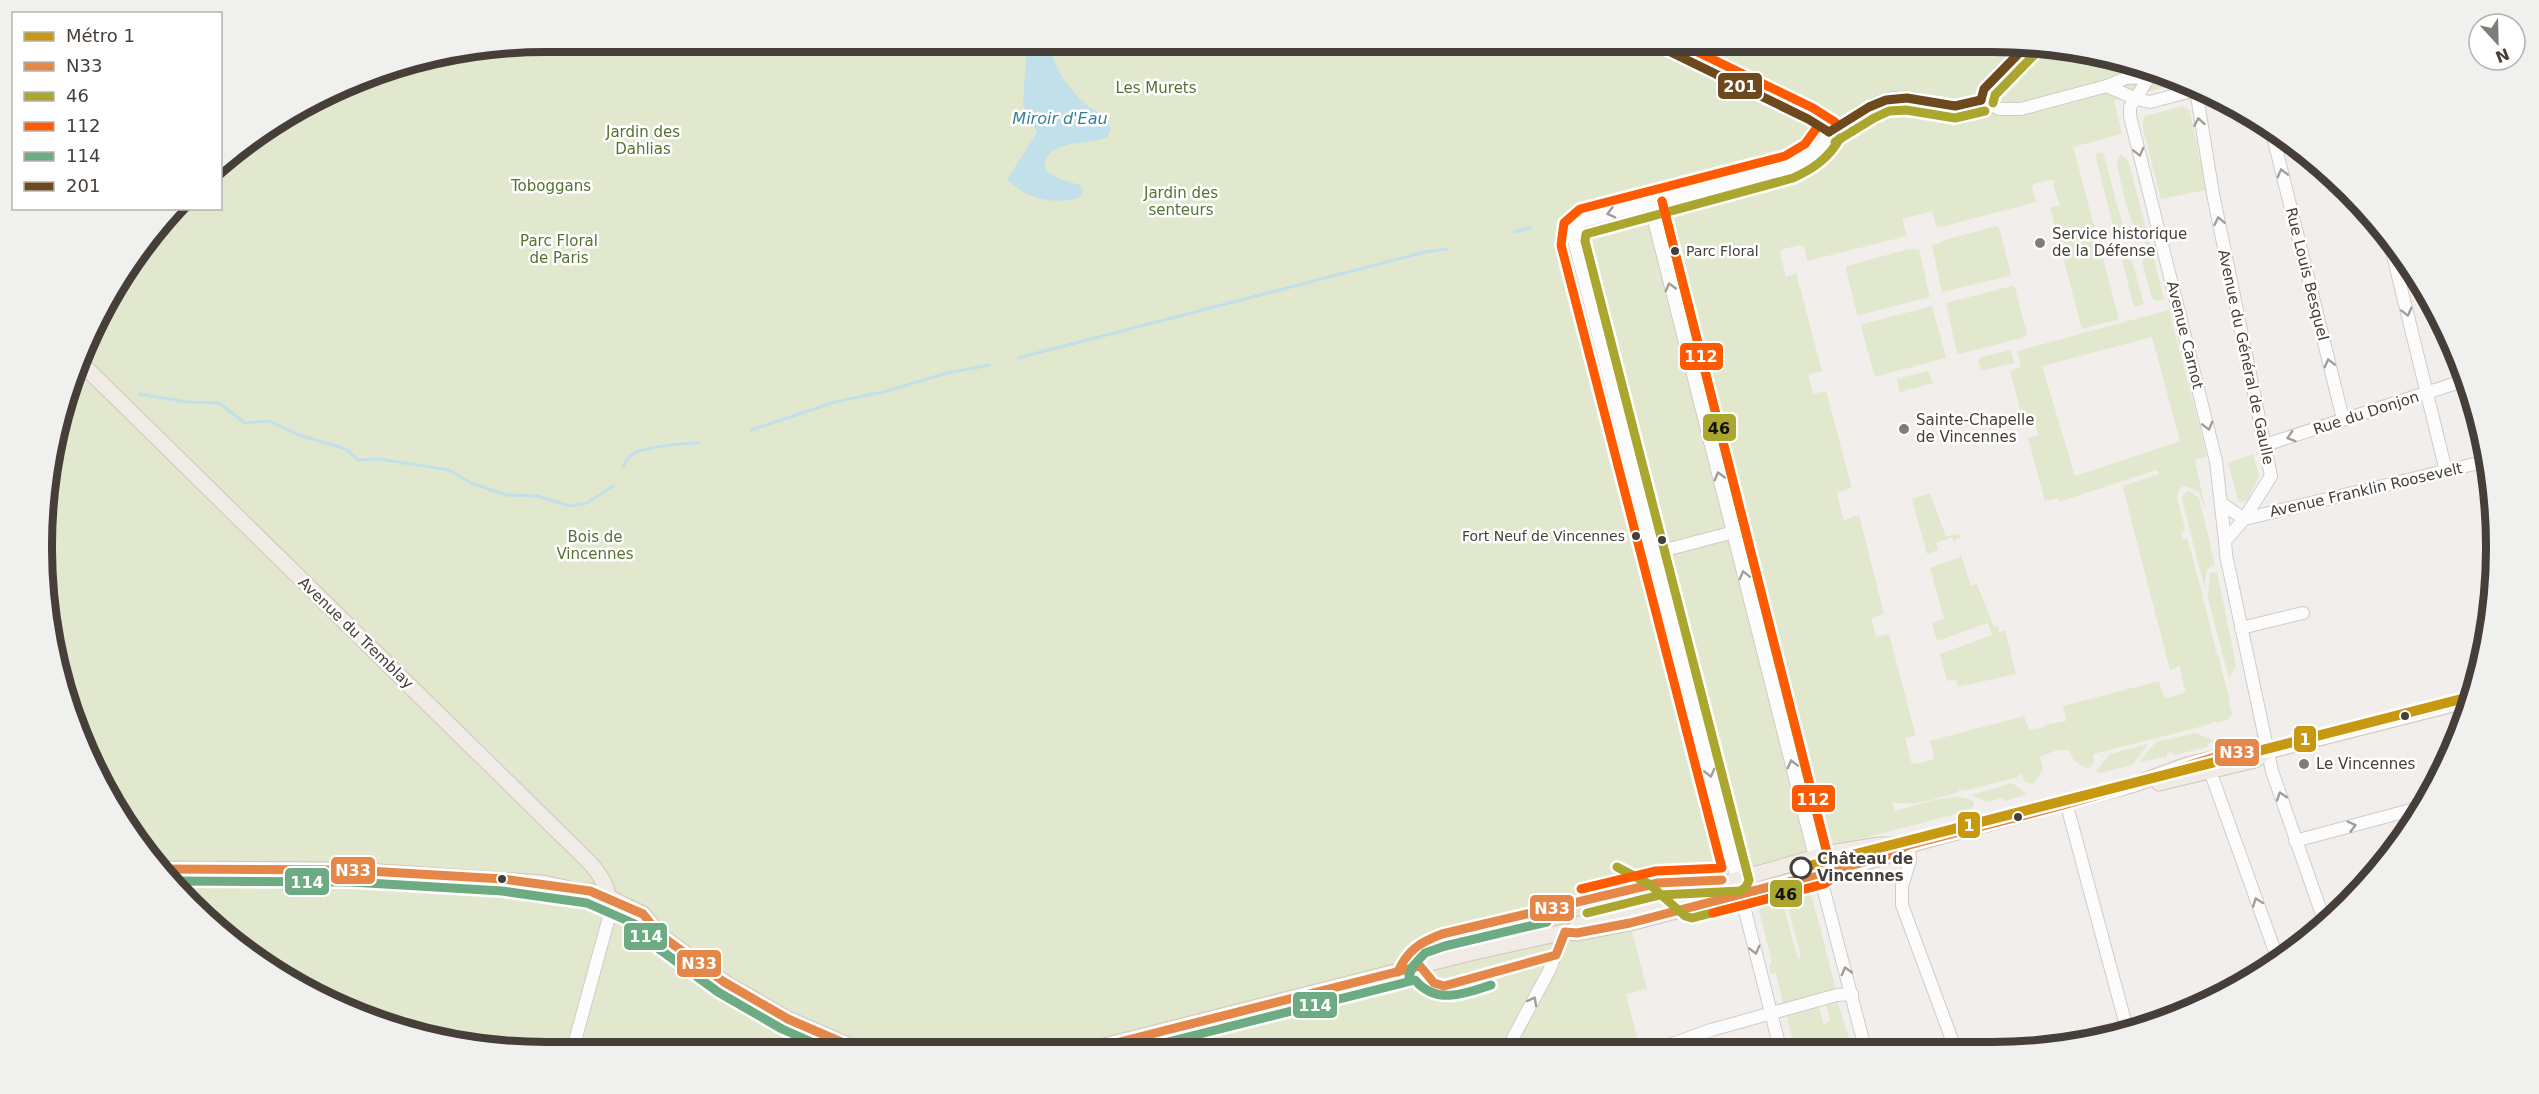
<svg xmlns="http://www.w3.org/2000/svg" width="2539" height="1094" viewBox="0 0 2539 1094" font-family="'DejaVu Sans',sans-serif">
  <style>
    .green { fill: #e2e8ce; fill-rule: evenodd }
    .water { fill: #c1e0ea }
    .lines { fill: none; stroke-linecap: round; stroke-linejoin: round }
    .stream { stroke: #c1e0ea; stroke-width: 3 }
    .minor-casing { stroke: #cfccc9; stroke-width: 14 }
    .major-casing { stroke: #d1c6bb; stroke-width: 17 }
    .minor { stroke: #fdfcfc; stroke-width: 12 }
    .major { stroke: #f0ebe5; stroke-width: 15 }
    .bus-1-casing { stroke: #fff; stroke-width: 14 }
    .bus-2-casing { stroke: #fff; stroke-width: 14 }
    .bus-3-casing { stroke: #fff; stroke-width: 14 }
    .bus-4-casing { stroke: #fff; stroke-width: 14 }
    .bus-5-casing { stroke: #fff; stroke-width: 14 }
    .bus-1 { stroke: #e58749; stroke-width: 9 }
    .bus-2 { stroke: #aba62e; stroke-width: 9 }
    .bus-3 { stroke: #ff5a00; stroke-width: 9 }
    .bus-4 { stroke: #6dab82; stroke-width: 9 }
    .bus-5 { stroke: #6e491e; stroke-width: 9 }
    .metro-1-casing { stroke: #fff; stroke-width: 15 }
    .metro-1 { stroke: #c89811; stroke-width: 10 }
    .oneway { stroke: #a29d9a }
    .poi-dot { fill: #827c77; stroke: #fff; stroke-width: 2 }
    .bus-dot { fill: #463e38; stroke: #fff; stroke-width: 2 }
    .stop-dot { fill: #fff; stroke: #463e38; stroke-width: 3 }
    .labels { text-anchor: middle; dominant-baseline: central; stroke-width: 5; stroke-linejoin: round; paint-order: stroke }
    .bus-label { font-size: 14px; fill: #463e38; stroke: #fff; text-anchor: start }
    .park-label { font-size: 15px; fill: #547231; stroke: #fff }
    .poi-label { font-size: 15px; fill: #463e38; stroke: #fff; text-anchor: start }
    .street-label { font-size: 15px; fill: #463e38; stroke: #fff }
    .stop-label { font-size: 15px; font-weight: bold; fill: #463e38; stroke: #fff; text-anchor: start }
    .water-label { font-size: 16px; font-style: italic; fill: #387f98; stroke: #fff }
    .rim { fill: none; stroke: #463e38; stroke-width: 8 }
    .line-badge { stroke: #fff; stroke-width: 2 }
    .badge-label { font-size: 16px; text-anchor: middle; font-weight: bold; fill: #fff }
    .pale-badge-label { font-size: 16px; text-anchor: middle; font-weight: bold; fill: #111 }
  </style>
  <rect width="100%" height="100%" fill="#f1eeeb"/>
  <g class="green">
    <path d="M547,42H1992L2155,69L2184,82L2114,101L2122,134L2073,147L2119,319L2089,327L2087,324L2088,328L2082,329L2050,207L2060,206L2053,184L2055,182L2051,180L2034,184L2032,188L2036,202L1937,228L1932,211L1902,219L1907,236L1807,261L1804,247L1800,245L1783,249L1780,253L1786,277L1796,273L1822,371L1808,375L1813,394L1826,391L1852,488L1837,492L1843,518L1844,520L1859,515L1884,614L1871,618L1876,637L1889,634L1916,736L1905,738L1911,762L1915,764L1932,760L1934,755L1930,741L2024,716L2029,730L2042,728L2044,725L2066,721L2063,706L2159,681L2163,695L2167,698L2184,693L2186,689L2184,688L2180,666L2170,670L2124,492L2123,486L2159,474L2158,472L2156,470L2059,502L2058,498L2045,501L2028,438L2038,435L2033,414L2022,416L2010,371L2021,367L2017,351L2169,310L2207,456L2195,460L2206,512L2199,492L2185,486L2180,488L2177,497L2185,529L2181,534L2183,539L2187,538L2203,596L2201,601H2204L2216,650L2215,654L2218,655L2230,702L2228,703L2233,714L2227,720L2216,723L2214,721L2211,724L2093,754L2094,763L2088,769L2074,761L2069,750H2057L2040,757L2043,769L2033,784L2024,782L2022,773L2018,777L1964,791L1963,789L1959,790L1958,793C1936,798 1914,807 1892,802L1895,811C1915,806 1957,789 1974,802V806L1967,811L1624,901L1647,989L1626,994L1640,1048L1659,1041L1661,1049L547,1052L384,1025L295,985L214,927L109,799L52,645L42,547L52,449L109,295L180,209L220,208L221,163L295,109L384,69ZM2152,337L2180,441L2075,476L2042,366Z"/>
    <polygon points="2183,106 2190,111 2206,190 2161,199 2142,124 2145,116"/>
    <polygon points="2103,152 2126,238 2123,241 2123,244 2118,245 2095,154"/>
    <path d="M2120,154L2128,160L2151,248C2127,229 2124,192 2117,164Z"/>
    <polygon points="1997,226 1999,228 2011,274 2009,276 1942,292 1932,245 1940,243 1941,241"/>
    <polygon points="2143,248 2152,251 2164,300 2156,301 2152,298 2143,265"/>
    <polygon points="1909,249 1919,250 1930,297 1860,315 1857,314 1846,269 1847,266"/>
    <polygon points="2126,258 2132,261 2144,304 2134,307 2122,260"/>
    <polygon points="2012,286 2015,288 2027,334 2025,337 1960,354 1957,353 1946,303"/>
    <polygon points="1932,306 1946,358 1877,376 1874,374 1861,326 1863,324"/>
    <polygon points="2011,350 2014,363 1981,371 1978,360 1981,357"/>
    <polygon points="1928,371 1933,383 1900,392 1897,379"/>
    <polygon points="2253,454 2259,476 2247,501 2239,502 2228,463"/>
    <polygon points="2189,491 2199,498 2215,565 2207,569 2204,586 2182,499 2184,494"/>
    <polygon points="1930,493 1946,537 1959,533 1960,538 1956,539 1955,544 1952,537 1936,543 1938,550 1927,554 1912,499"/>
    <polygon points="1959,550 1971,586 1977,584 1994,627 1998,626 1999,630 1996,633 2005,630 2016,674 1958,687 1956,679 1947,681 1940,654 1992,635 1988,623 1937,641 1932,623 1944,619 1930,568 1960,557"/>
    <polygon points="2217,572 2236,665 2229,678 2208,599 2210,573"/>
    <polygon points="2195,733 2219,742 2217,745 2213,742 2208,744 2208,747 2174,755 2172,752 2167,753 2167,757 2139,762 2156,742"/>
    <polygon points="2148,744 2132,765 2100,773 2096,771 2110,754"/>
    <polygon points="2012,783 2026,793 2022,796 2005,801 2002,798 1987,802 1971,795"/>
    <polygon points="1810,889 1836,990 1783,1004 1776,973 1771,974 1769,964 1772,962 1757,903 1781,897 1798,958 1801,957 1785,896"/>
    <polygon points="1837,1000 1852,1048 1794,1048 1786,1011 1818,1003 1824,1024 1830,1021 1825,1001"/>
  </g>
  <path class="water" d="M1027,42H1055C1044,58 1071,91 1083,102C1091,109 1104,114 1109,124C1112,129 1110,132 1107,137C1089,146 1042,138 1045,170L1059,179L1080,185L1083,192L1078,198C1051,205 1026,199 1007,179L1037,133L1023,105Z"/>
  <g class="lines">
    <g class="stream">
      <polyline points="1514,232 1531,228"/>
      <polyline points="1018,358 1425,252 1447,249"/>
      <polyline points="73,393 78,392"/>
      <polyline points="139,394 187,402 219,403 245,423 269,421 299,435 346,449 358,460 379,459 449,470 471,483 506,495 537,496 570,506 587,503 613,486"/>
      <polyline points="751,430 835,402 887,391 947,373 990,365"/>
      <path d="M623,467C625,463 628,458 631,455C640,447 685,443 699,443"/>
    </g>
    <g class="minor-casing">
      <g id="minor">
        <polyline points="1650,42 1808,119 1829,132"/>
        <polyline points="2150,76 2130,107 2130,116 2216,461 2225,541"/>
        <polyline points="2107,86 2136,99 2150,102 2199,89"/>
        <polyline points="2196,90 2213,194 2271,476 2244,519 2225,541 2226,555 2272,771 2326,926"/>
        <polyline points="1981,100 1999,109 2021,109 2107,86 2126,78 2171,76"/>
        <polyline points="1981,100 1984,89 2025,47"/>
        <polyline points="2271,128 2343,419"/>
        <path d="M1829,132C1850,121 1870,101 1895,98C1930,94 1939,117 1981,100"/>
        <polyline points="1650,204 1812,845 1865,1048"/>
        <polyline points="2388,235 2446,471"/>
        <polyline points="2265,445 2466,380"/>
        <polyline points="2221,503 2244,519"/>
        <polyline points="2244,519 2487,461"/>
        <polyline points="1654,553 1734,532"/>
        <polyline points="2241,628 2303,613"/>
        <polyline points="2210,771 2277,957"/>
        <polyline points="2066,802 2127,1029"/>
        <polyline points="2295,841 2422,807"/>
        <polyline points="1909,845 1910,860 1902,886 1902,905 1955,1048"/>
        <path d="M1780,1048L1573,236L1575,227L1583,221L1789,167C1807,159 1821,150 1829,132"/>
        <polyline points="1516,1049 1512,1042 1514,1036 1549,971 1565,932"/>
        <polyline points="1542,1049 1568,1049"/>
        <polyline points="1658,1049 1711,1030 1837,995 1852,994"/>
        <polyline points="572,1052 611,910"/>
      </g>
    </g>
    <g class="major-casing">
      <g id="major">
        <path d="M83,365L589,862C603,877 609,890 611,910"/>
        <polyline points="2159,783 2255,760 2268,751"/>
        <polyline points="166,869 351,870 544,883 578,891 590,891 610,898 643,914 659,934"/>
        <polyline points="604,906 659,934 724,982 788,1019 862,1051"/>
        <polyline points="1577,925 1830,853 1879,845 1903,845"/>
        <polyline points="1088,1050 1466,954 1565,932 1577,933 1630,923 1884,857 1909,845 2135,784 2187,765 2253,749 2268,751 2473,699"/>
      </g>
    </g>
    <use href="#minor" class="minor"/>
    <use href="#major" class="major"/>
    <g class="bus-1-casing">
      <g id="bus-1">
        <polyline points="167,869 351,870 503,879 590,891 643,914 659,934 724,982 788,1019 862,1051"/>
        <path d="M1398,972C1407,950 1421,942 1442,934L1658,883L1722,880"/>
        <path d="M1088,1050L1420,966L1434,983L1444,986L1556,955L1565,932L1577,933L1630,923L1884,857L1909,845C1984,825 2061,808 2135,784C2174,772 2228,746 2268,751L2473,699"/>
      </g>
    </g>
    <g class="bus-2-casing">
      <g id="bus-2">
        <polyline points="1993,103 1995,95 2034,55"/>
        <polyline points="1835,142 1874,118 1889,111 1906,110 1955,118 1985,111"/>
        <polyline points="1617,867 1649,884 1685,916 1692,918 1824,884 1830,880 1832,874 1662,201"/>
        <path d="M1587,913L1660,895L1740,891L1746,887L1749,880L1585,241L1586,234L1793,178C1813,169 1829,158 1840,138"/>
      </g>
    </g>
    <g class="bus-3-casing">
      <g id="bus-3">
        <polyline points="1677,42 1813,108 1835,122"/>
        <polyline points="1662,201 1832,872 1830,880 1824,884 1713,913"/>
        <polyline points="1581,889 1656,871 1722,868 1561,245 1564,223 1580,209 1785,156 1805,144 1818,126"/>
      </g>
    </g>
    <g class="bus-4-casing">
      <g id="bus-4">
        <polyline points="177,881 351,882 502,891 587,903 635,924 651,943 718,992 782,1029 832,1051"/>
        <polyline points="1409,976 1413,966 1425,953 1445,946 1547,922"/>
        <path d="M1136,1050L1415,980C1436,1005 1464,994 1491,985"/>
      </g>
    </g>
    <g class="bus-5-casing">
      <g id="bus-5">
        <polyline points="1650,42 1808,119 1829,132"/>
        <polyline points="1981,100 1984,89 2025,47"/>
        <polyline points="1829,132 1869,107 1886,100 1907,98 1955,106 1981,100"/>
      </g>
    </g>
    <use href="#bus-1" class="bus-1"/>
    <use href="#bus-2" class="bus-2"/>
    <use href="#bus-3" class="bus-3"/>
    <use href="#bus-4" class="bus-4"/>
    <use href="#bus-5" class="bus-5"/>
    <g class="metro-1-casing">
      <polyline id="metro-1" points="1801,868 2473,696"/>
    </g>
    <use href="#metro-1" class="metro-1"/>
  </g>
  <defs><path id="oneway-chevron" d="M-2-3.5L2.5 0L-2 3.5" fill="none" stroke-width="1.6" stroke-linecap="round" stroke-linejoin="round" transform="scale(1.5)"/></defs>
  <g class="oneway">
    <use href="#oneway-chevron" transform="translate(2199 122) rotate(-100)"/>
    <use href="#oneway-chevron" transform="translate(2139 152) rotate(76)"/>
    <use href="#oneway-chevron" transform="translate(2282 173) rotate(-104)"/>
    <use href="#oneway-chevron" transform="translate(1611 213) rotate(165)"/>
    <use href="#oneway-chevron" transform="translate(2219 221) rotate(-102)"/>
    <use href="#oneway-chevron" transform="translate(1670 287) rotate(-105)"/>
    <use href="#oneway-chevron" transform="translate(2407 312) rotate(76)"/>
    <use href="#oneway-chevron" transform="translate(2329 363) rotate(-104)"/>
    <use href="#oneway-chevron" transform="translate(2208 426) rotate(76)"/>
    <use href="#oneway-chevron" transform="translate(2291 437) rotate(162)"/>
    <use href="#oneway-chevron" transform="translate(1719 476) rotate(-105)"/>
    <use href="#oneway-chevron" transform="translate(1744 575) rotate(-104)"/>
    <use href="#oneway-chevron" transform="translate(1792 764) rotate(-104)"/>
    <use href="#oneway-chevron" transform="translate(1710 773) rotate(76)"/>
    <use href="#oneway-chevron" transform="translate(2281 796) rotate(-108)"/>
    <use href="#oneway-chevron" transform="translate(2352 826) rotate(-15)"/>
    <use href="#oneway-chevron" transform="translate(2257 902) rotate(-110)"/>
    <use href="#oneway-chevron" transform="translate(1755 950) rotate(76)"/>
    <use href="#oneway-chevron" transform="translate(1846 971) rotate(-105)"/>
    <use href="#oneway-chevron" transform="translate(1533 1001) rotate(-61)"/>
  </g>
  <g class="poi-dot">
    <circle cx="2040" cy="243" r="6"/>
    <circle cx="1904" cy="429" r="6"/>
    <circle cx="2304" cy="764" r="6"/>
  </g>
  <g class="bus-dot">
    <circle cx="1675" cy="251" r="5"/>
    <circle cx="1636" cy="536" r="5"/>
    <circle cx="1662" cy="540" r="5"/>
    <circle cx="2405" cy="716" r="5"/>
    <circle cx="2018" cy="817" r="5"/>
    <circle cx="502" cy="879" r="5"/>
  </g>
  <circle class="stop-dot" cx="1801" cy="868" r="10"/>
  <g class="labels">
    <g class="bus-label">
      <text x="1686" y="251">Parc Floral</text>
      <text x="1625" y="536" text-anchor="end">Fort Neuf de Vincennes</text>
    </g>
    <g class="park-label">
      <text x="1156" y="88">Les Murets</text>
      <text x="643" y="132">Jardin des<tspan x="643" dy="17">Dahlias</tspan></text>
      <text x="551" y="186">Toboggans</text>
      <text x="1181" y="193">Jardin des<tspan x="1181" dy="17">senteurs</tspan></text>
      <text x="559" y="241">Parc Floral<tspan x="559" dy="17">de Paris</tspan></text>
      <text x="595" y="537">Bois de<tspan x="595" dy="17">Vincennes</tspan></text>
    </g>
    <g class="poi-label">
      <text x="2052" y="234">Service historique<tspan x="2052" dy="17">de la Défense</tspan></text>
      <text x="1916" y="420">Sainte-Chapelle<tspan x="1916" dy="17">de Vincennes</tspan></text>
      <text x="2316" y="764">Le Vincennes</text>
    </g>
    <g class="street-label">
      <text transform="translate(2307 274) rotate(76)">Rue Louis Besquel</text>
      <text transform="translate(2185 335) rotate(76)">Avenue Carnot</text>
      <text transform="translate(2246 357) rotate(78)">Avenue du Général de Gaulle</text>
      <text transform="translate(2366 413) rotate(-18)">Rue du Donjon</text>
      <text transform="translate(2366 490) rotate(-13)">Avenue Franklin Roosevelt</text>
      <text transform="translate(356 633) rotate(44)">Avenue du Tremblay</text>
    </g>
    <g class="stop-label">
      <text x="1817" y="859">Château de<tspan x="1817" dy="17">Vincennes</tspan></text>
    </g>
    <g class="water-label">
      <text x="1060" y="118">Miroir d'Eau</text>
    </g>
  </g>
  <path d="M0 0H2539V1094H0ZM546 52H1992A494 494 0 0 1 2486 546V548A494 494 0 0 1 1992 1042H546A494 494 0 0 1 52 548V546A494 494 0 0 1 546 52Z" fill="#f0f0ef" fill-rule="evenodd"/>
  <path class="rim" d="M546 52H1992A494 494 0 0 1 2486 546V548A494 494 0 0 1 1992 1042H546A494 494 0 0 1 52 548V546A494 494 0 0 1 546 52Z"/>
  <g class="line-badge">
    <rect x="1717" y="72" width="46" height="28" rx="6" fill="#6e491e"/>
    <rect x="1679" y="342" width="45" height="29" rx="6" fill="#ff5a00"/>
    <rect x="1702" y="413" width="35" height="29" rx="6" fill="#aba62e"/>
    <rect x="2293" y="725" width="24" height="28" rx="6" fill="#c89811"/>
    <rect x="2214" y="738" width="46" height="29" rx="6" fill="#e58749"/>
    <rect x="1791" y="784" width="45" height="29" rx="6" fill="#ff5a00"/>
    <rect x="1957" y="811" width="24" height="28" rx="6" fill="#c89811"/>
    <rect x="330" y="856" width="46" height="29" rx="6" fill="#e58749"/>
    <rect x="284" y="867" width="46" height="29" rx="6" fill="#6dab82"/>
    <rect x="1769" y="879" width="34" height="29" rx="6" fill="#aba62e"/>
    <rect x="1529" y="894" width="46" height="28" rx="6" fill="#e58749"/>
    <rect x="623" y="922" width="45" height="29" rx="6" fill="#6dab82"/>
    <rect x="676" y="949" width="46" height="29" rx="6" fill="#e58749"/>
    <rect x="1292" y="991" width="46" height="28" rx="6" fill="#6dab82"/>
  </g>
  <g class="badge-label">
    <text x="1740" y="92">201</text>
    <text x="1701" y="362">112</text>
    <text x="2305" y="745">1</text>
    <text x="2237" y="758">N33</text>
    <text x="1813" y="805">112</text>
    <text x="1969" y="831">1</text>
    <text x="353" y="876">N33</text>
    <text x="307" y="888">114</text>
    <text x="1552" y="914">N33</text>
    <text x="646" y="942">114</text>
    <text x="699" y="969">N33</text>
    <text x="1315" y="1011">114</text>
  </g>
  <g class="pale-badge-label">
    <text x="1719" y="434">46</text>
    <text x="1786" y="900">46</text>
  </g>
  <rect x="12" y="12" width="210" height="198" fill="#ffffff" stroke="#b5b2af" stroke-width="1.5"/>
  <rect x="24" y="32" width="30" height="9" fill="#c89811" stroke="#b5b2af" stroke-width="1.5"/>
  <text x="66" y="42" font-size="18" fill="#463e38">Métro 1</text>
  <rect x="24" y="62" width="30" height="9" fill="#e58749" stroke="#b5b2af" stroke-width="1.5"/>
  <text x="66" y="72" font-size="18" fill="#463e38">N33</text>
  <rect x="24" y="92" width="30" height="9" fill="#aba62e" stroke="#b5b2af" stroke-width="1.5"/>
  <text x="66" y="102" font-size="18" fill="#463e38">46</text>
  <rect x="24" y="122" width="30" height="9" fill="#ff5a00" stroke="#b5b2af" stroke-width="1.5"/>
  <text x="66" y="132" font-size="18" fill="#463e38">112</text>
  <rect x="24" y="152" width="30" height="9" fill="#6dab82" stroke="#b5b2af" stroke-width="1.5"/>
  <text x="66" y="162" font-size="18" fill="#463e38">114</text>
  <rect x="24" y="182" width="30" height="9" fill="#6e491e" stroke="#b5b2af" stroke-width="1.5"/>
  <text x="66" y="192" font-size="18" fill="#463e38">201</text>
  <g transform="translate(2497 42) rotate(158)"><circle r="28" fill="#ffffff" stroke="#b5b2af" stroke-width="1.5"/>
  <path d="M0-4.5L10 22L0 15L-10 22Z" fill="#827c77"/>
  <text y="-9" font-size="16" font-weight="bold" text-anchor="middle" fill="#463e38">N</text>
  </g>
</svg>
